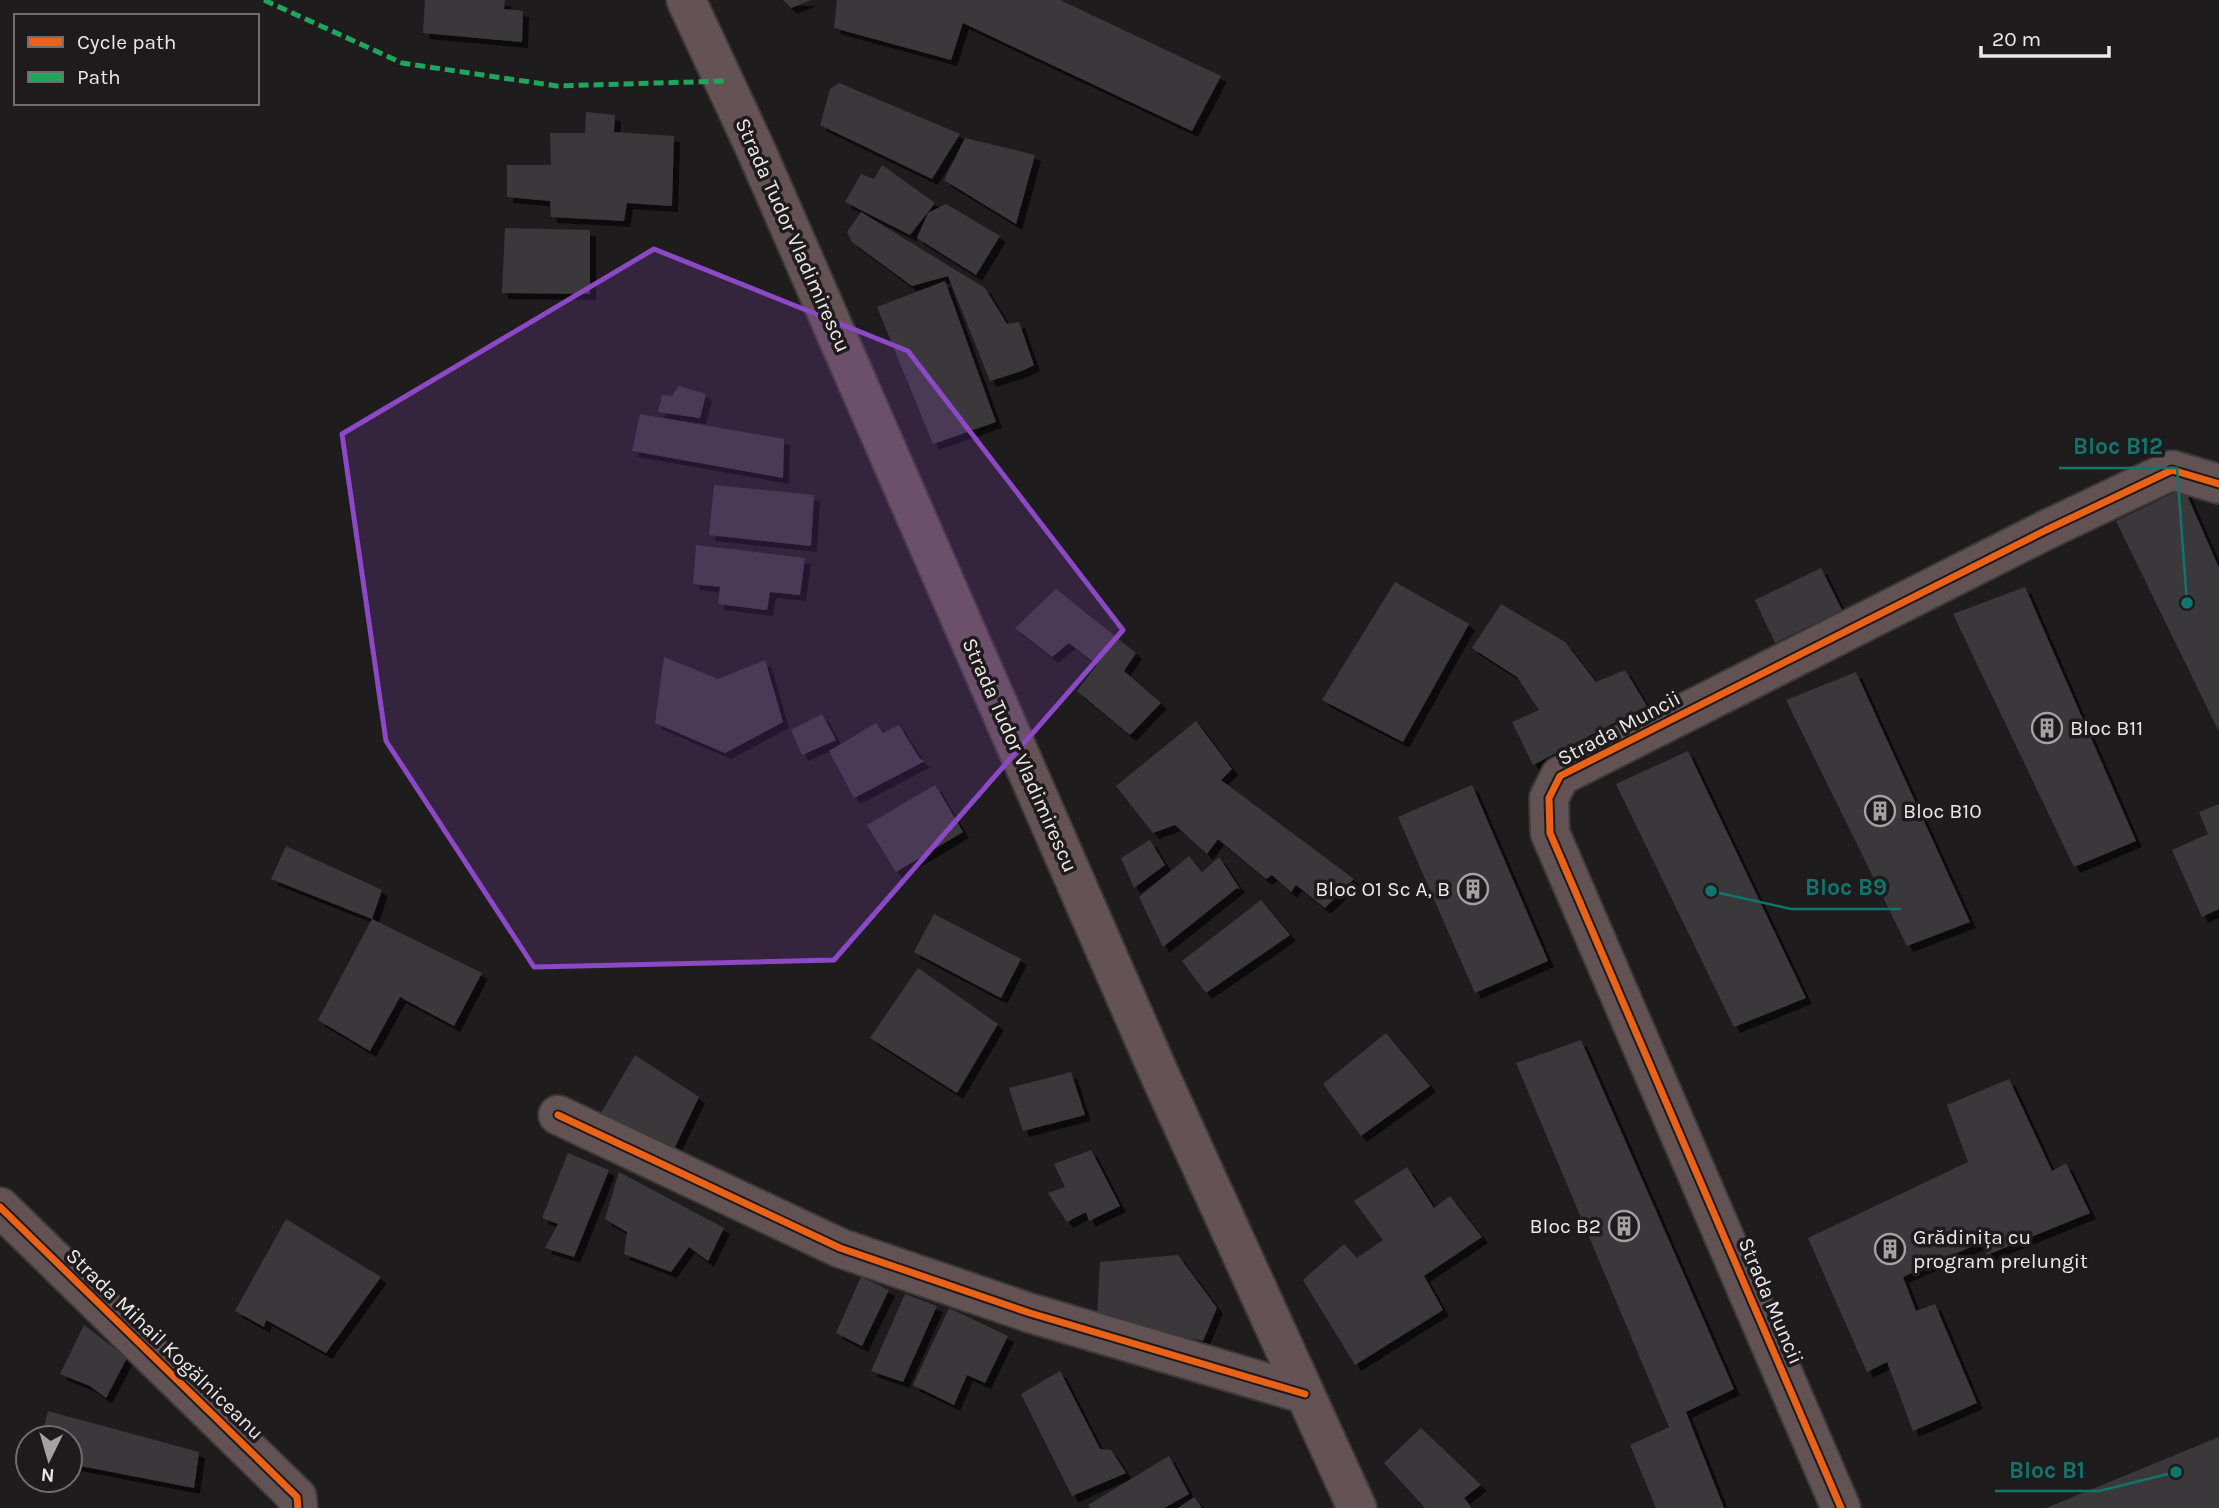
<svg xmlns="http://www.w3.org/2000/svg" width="2219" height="1508" viewBox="0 0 2219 1508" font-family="Karla,sans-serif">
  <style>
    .building { fill: #3b393a; filter: url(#shadow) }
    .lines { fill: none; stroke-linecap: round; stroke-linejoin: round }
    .minor-casing { stroke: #3b393a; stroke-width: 42 }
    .major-casing { stroke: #3b393a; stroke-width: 42 }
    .minor { stroke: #635254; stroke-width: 38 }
    .major { stroke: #645254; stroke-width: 38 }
    .quiet { stroke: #20a55d; stroke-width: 5; stroke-dasharray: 10 5; stroke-linecap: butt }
    .cycleway-casing { stroke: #1f1b1d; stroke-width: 11 }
    .cycleway { stroke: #ea6118; stroke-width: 7 }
    .marked { fill: #8c48c5; fill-opacity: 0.2; stroke: #8c48c5; stroke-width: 5; stroke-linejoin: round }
    .labels { text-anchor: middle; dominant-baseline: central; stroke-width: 7; stroke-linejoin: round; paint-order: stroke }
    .street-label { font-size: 21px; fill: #ebe8e9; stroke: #1f1b1d }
    .poi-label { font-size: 21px; fill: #ebe8e9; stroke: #1f1b1d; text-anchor: start }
    .leader { fill: none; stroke: #0f766e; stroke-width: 2.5 }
    .callout-dot { fill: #0f766e; stroke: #1f1b1d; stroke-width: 2.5 }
    .callout-label { font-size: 23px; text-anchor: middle; font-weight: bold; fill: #0f766e; stroke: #1f1b1d; stroke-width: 7; stroke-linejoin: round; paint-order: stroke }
  </style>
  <defs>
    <filter id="shadow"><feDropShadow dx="6" dy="6" stdDeviation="0" flood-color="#0009"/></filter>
  </defs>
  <rect width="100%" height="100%" fill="#1e1c1d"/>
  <g class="building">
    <polygon points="425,0 505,0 504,9 523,11 522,42 423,33"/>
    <polygon points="783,0 811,0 791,8"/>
    <polygon points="837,0 1060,0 1221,76 1192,131 963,23 951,60 834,28"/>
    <polygon points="839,83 960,134 932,179 820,125 830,89"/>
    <polygon points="586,112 615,115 614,132 674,136 672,206 627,203 624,221 551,217 550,201 507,197 507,165 551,165 550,133 585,133"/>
    <polygon points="965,138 1035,155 1016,224 944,180"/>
    <polygon points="882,165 935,203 910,235 845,202 861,174 874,179"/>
    <polygon points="946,204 1000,236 976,275 917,238 928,213"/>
    <polygon points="861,212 985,288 1007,324 1019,322 1034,365 1022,371 990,381 948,276 912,286 852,242 847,232"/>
    <polygon points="505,228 590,230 590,294 502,293"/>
    <polygon points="945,281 996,422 933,444 877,307"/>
    <polygon points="679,386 706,394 700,418 658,412 662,395 672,396"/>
    <polygon points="640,414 784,439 783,478 632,451"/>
    <polygon points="714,485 814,495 811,546 709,535"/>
    <polygon points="2184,488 2219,568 2219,732 2116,521"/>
    <polygon points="696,545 805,558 800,595 770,592 767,610 718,604 720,587 693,584"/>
    <polygon points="1821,568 1842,610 1775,643 1755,600"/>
    <polygon points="1395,582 1469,624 1403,742 1322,700"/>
    <polygon points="2025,587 2136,841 2074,867 1953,614"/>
    <polygon points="1056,589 1136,653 1124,671 1161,703 1130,735 1077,691 1097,665 1069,643 1052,657 1015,628"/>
    <polygon points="1501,604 1565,642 1596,682 1625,670 1647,706 1533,765 1512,722 1539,710 1517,677 1472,648"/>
    <polygon points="664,657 718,679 765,660 783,722 725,753 655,723"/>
    <polygon points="1856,672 1970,922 1907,946 1786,700"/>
    <polygon points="822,714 836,740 802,755 791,730"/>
    <polygon points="1196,721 1232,769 1221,780 1354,879 1325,908 1296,885 1291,892 1272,875 1266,879 1218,839 1207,854 1175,825 1153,833 1116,786"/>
    <polygon points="876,723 883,733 899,725 920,759 925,761 854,798 829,751"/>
    <polygon points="1688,751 1806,998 1734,1027 1616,784"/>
    <polygon points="935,785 963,832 896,872 867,825"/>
    <polygon points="1472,785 1548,961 1475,993 1398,817"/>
    <polygon points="2219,804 2219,909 2202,917 2172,850 2208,834 2199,812"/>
    <polygon points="1150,840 1165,865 1134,888 1121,858"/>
    <polygon points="286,846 382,890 372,919 271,879"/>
    <polygon points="1189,856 1202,872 1219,857 1240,889 1237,888 1163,947 1139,897"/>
    <polygon points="1261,900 1290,935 1206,993 1182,961"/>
    <polygon points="934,914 1021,959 1001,998 914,952"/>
    <polygon points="372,919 482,973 454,1026 400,997 370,1051 318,1020"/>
    <polygon points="918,968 998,1024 957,1093 870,1038"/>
    <polygon points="1386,1033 1430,1086 1361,1136 1323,1084"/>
    <polygon points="1581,1040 1734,1389 1686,1412 1724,1508 1656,1508 1630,1445 1669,1427 1516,1063"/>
    <polygon points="635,1055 699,1097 674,1149 598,1118"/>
    <polygon points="1071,1072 1085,1115 1023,1131 1009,1088"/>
    <polygon points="2009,1079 2052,1171 2066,1163 2090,1213 1987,1255 1982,1242 1903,1277 1916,1311 1935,1304 1977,1403 1913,1431 1887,1362 1867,1372 1808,1238 1968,1162 1947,1105"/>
    <polygon points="1091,1150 1120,1206 1089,1221 1086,1212 1067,1222 1048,1193 1065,1187 1054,1164"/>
    <polygon points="568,1153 609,1170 574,1257 545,1248 558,1224 542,1218"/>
    <polygon points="1407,1167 1434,1208 1450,1196 1482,1237 1424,1276 1443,1310 1355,1365 1303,1280 1344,1244 1357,1258 1383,1240 1354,1201"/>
    <polygon points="619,1172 724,1228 708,1261 689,1247 671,1272 624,1254 627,1232 605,1219"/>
    <polygon points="286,1219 381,1277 326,1353 266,1320 264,1327 235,1311"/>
    <polygon points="1178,1255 1217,1308 1203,1341 1097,1319 1100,1262"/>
    <polygon points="861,1277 889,1290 862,1346 836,1333"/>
    <polygon points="905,1294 937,1306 903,1382 871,1371"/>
    <polygon points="949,1308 1008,1336 985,1383 967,1375 954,1405 913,1385"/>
    <polygon points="84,1325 127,1358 106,1398 90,1386 60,1374"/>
    <polygon points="1060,1371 1100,1449 1111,1450 1126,1473 1072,1496 1021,1394"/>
    <polygon points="48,1411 199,1452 194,1488 70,1464 70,1438 41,1438"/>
    <polygon points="1421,1428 1481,1485 1464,1498 1472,1508 1425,1508 1384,1463"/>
    <polygon points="2219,1437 2219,1508 2046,1508"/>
    <polygon points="1169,1456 1189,1494 1164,1508 1090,1508 1088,1505"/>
    <polygon points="1194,1497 1202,1508 1178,1508"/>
  </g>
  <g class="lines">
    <g class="minor-casing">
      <g id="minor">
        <polyline points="558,1115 840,1248 1030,1313 1305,1394"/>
        <polyline points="0,1207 297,1497 298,1508"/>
        <polyline points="1841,1508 1550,833 1549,798 1560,776 2046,530 2172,470 2219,484"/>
      </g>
    </g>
    <g class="major-casing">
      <polyline id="major" points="686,0 755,148 1158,1071 1357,1508"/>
    </g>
    <use href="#minor" class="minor"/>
    <use href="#major" class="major"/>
    <polyline class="quiet" points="264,0 402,63 557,86 724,81"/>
    <g class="cycleway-casing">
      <g id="cycleway">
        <polyline points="558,1115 840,1248 1030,1313 1305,1394"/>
        <polyline points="0,1207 297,1497 298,1508"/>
        <polyline points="1841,1508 1550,833 1549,798 1560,776 2046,530 2172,470 2219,484"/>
      </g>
    </g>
    <use href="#cycleway" class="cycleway"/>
  </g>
  <path class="marked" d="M654,249L908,351L1123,630L834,960L534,967L386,741L342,434Z"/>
  <defs>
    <g id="building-ring" transform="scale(1.575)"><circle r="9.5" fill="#1f1b1d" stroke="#a3a1a2" stroke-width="1.5"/><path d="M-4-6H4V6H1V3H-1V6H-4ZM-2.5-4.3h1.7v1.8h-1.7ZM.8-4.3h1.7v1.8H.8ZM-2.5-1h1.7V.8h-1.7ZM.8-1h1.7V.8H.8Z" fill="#a3a1a2"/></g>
  </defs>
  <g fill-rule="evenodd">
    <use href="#building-ring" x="2047" y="728"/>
    <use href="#building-ring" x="1880" y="811"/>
    <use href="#building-ring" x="1473" y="889"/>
    <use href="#building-ring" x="1624" y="1226"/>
    <use href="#building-ring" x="1890" y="1249"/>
  </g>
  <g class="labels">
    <g class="street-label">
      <text transform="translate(793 235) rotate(66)">Strada Tudor Vladimirescu</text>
      <text transform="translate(1619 728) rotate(-28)">Strada Muncii</text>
      <text transform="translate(1020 755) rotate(66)">Strada Tudor Vladimirescu</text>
      <text transform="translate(1771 1301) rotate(67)">Strada Muncii</text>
      <text transform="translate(165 1344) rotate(44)">Strada Mihail Kogălniceanu</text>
    </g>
    <g class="poi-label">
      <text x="2070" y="728">Bloc B11</text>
      <text x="1903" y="811">Bloc B10</text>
      <text x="1450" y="889" text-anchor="end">Bloc O1 Sc A, B</text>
      <text x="1601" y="1226" text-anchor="end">Bloc B2</text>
      <text x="1913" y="1237">Grădinița cu<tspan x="1913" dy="24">program prelungit</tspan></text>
    </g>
  </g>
  <path class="leader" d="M2187 603L2177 468H2059M1711 891L1791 909H1901M2176 1472L2099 1491H1995"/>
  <g class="callout-dot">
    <circle cx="2187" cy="603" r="7"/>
    <circle cx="1711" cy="891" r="7"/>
    <circle cx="2176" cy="1472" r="7"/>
  </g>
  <g class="callout-label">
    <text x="2118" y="454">Bloc B12</text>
    <text x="1846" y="895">Bloc B9</text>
    <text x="2047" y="1478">Bloc B1</text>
  </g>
  <rect x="14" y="14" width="245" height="91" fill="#1f1b1d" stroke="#716d6f" stroke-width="2"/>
  <rect x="28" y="37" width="35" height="10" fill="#ea6118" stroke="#716d6f" stroke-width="2"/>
  <text x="77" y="49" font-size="21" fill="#ebe8e9">Cycle path</text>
  <rect x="28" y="72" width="35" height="10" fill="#20a55d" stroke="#716d6f" stroke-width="2"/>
  <text x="77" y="84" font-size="21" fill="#ebe8e9">Path</text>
  <g transform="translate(49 1459) rotate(185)"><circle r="33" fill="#1f1b1d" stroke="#716d6f" stroke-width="2"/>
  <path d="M0-5L12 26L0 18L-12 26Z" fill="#a3a1a2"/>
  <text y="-10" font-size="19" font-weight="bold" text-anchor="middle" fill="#ebe8e9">N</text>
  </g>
  <path d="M1981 46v10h128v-10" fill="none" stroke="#ebe8e9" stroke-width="3.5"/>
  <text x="1992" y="46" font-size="21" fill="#ebe8e9" stroke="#1f1b1d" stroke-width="5" paint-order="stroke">20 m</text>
</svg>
